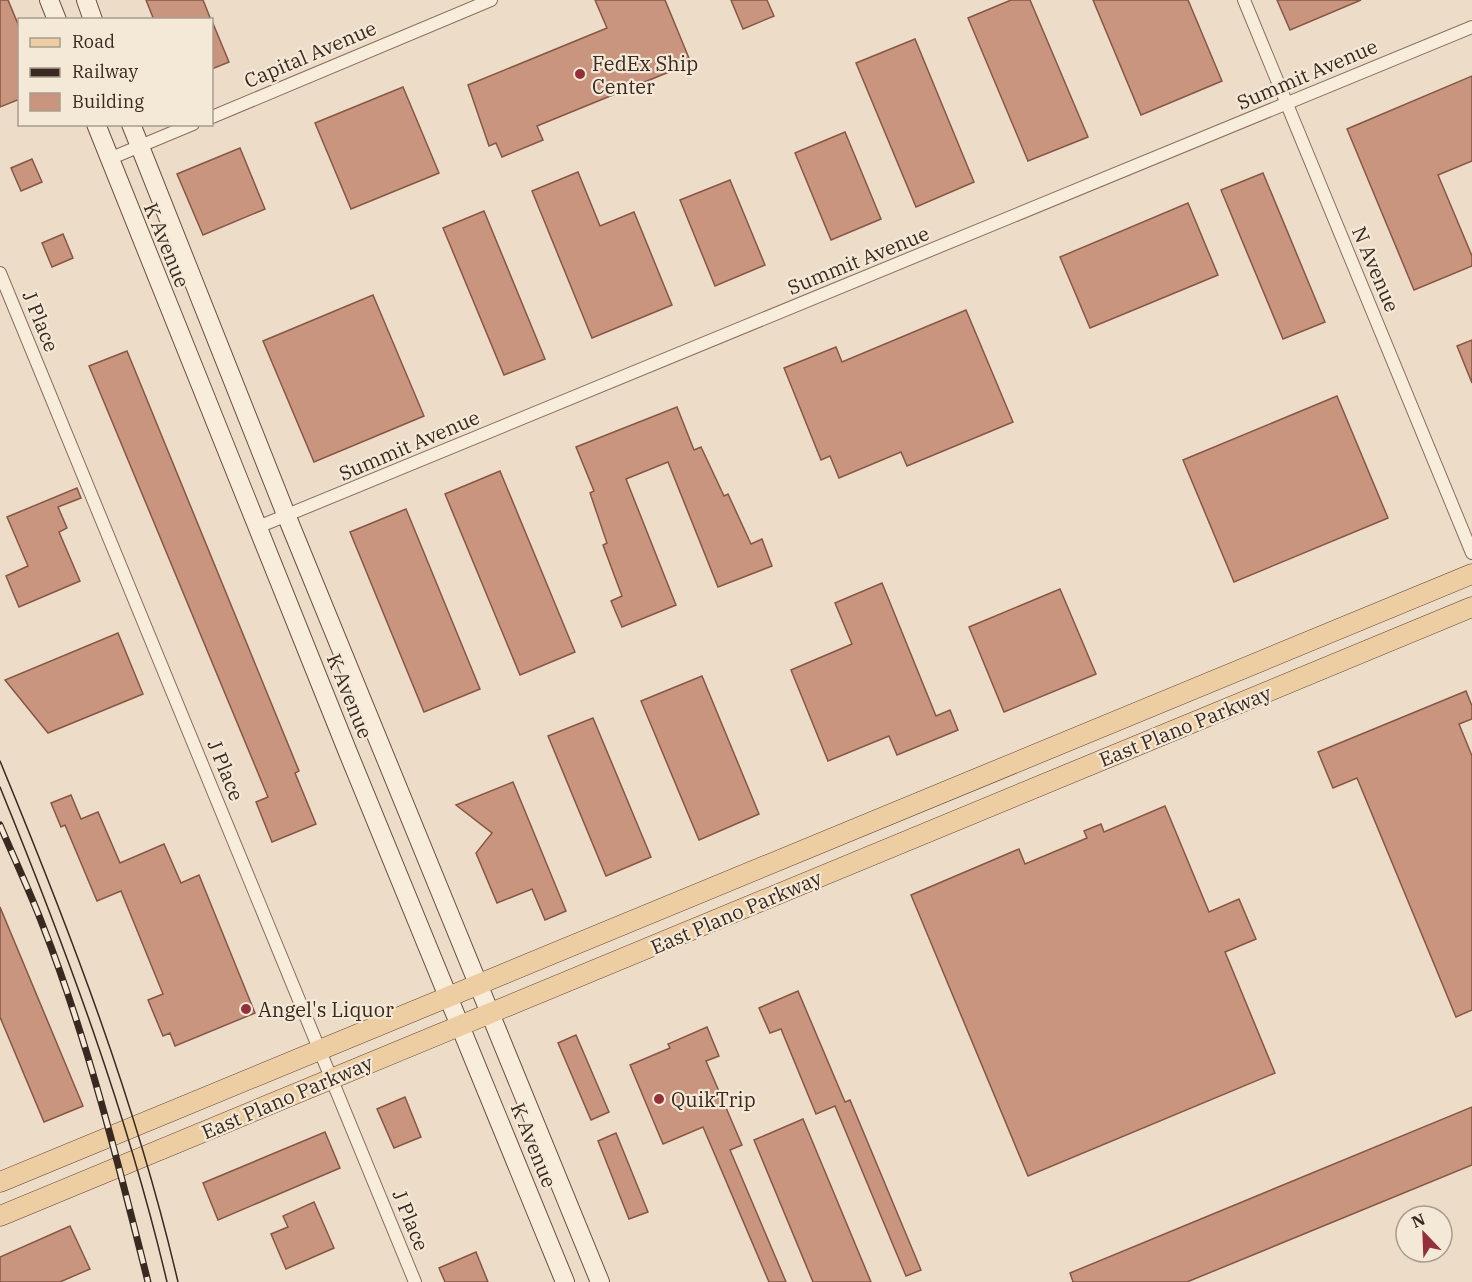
<svg xmlns="http://www.w3.org/2000/svg" width="1472" height="1282" viewBox="0 0 1472 1282" font-family="'IBM Plex Serif',serif">
  <style>
    .building { fill: #c9957f; stroke: #865744; stroke-width: 1.5 }
    .lines { fill: none; stroke-linecap: round; stroke-linejoin: round }
    .minor-casing { stroke: #886f5d; stroke-width: 14 }
    .secondary-casing { stroke: #6a5040; stroke-width: 20 }
    .primary-casing { stroke: #563e31; stroke-width: 21 }
    .minor { stroke: #f8ecdb; stroke-width: 12 }
    .secondary { stroke: #f8ecdb; stroke-width: 18 }
    .primary { stroke: #edcda2; stroke-width: 20 }
    .tram { stroke: #392920; stroke-width: 1.5 }
    .rail-casing { stroke: #392920; stroke-width: 7 }
    .rail { stroke: #f4e8d7; stroke-width: 4.5; stroke-dasharray: 14; stroke-linecap: butt }
    .poi-dot { fill: #94303c; stroke: #f4e8d7; stroke-width: 2 }
    .labels { text-anchor: middle; dominant-baseline: central; stroke-width: 4.5; stroke-linejoin: round; paint-order: stroke }
    .street-label { font-size: 20px; fill: #392920; stroke: #f4e8d7 }
    .poi-label { font-size: 20px; fill: #392920; stroke: #f4e8d7; text-anchor: start }
  </style>
  <rect width="100%" height="100%" fill="#edddc8"/>
  <g class="building">
    <polygon points="0,0 8,0 20,29 20,99 0,107"/>
    <polygon points="146,0 203,0 211,20 154,20"/>
    <polygon points="595,0 665,0 691,63 537,126 543,140 502,157 496,143 489,146 468,85 607,28"/>
    <polygon points="731,0 767,0 774,16 743,29"/>
    <polygon points="1011,0 1030,0 1088,137 1028,161 968,18"/>
    <polygon points="1093,0 1188,0 1222,81 1141,115"/>
    <polygon points="1277,0 1361,0 1290,30"/>
    <polygon points="212,21 229,62 212,69"/>
    <polygon points="915,39 974,182 916,207 856,63"/>
    <polygon points="1472,76 1472,161 1438,175 1472,256 1472,266 1414,290 1347,129"/>
    <polygon points="403,87 439,173 351,209 315,123"/>
    <polygon points="845,132 881,219 831,240 795,153"/>
    <polygon points="240,148 265,209 203,235 177,174"/>
    <polygon points="32,159 42,182 21,191 11,168"/>
    <polygon points="578,172 600,226 634,212 672,305 592,338 532,191"/>
    <polygon points="1263,173 1325,322 1283,339 1221,190"/>
    <polygon points="730,180 765,265 715,286 680,200"/>
    <polygon points="1188,203 1218,275 1090,328 1060,257"/>
    <polygon points="484,211 545,359 504,375 443,228"/>
    <polygon points="63,234 73,258 52,267 42,243"/>
    <polygon points="373,295 424,416 314,462 263,341"/>
    <polygon points="966,310 1013,422 907,466 901,452 839,478 830,456 821,460 784,368 836,347 842,362"/>
    <polygon points="1472,340 1472,383 1457,346"/>
    <polygon points="127,351 299,771 295,773 316,824 272,842 256,802 268,797 89,366"/>
    <polygon points="1337,396 1388,518 1234,582 1183,460"/>
    <polygon points="677,407 694,450 701,447 724,496 728,494 751,544 762,539 772,566 718,587 668,462 626,479 676,605 622,627 611,601 622,596 603,545 607,543 590,493 594,491 576,447"/>
    <polygon points="500,471 575,652 520,675 445,494"/>
    <polygon points="77,488 81,498 58,507 67,528 59,532 80,581 19,607 6,576 28,566 7,517"/>
    <polygon points="406,509 480,689 424,712 350,532"/>
    <polygon points="882,583 936,716 950,710 958,730 897,755 889,736 828,761 791,670 852,644 835,603"/>
    <polygon points="1060,589 1096,674 1004,712 969,627"/>
    <polygon points="118,633 143,694 48,733 5,680"/>
    <polygon points="702,676 759,814 699,840 641,701"/>
    <polygon points="1466,691 1472,706 1472,719 1459,724 1472,756 1472,1010 1456,1017 1357,778 1333,788 1318,752"/>
    <polygon points="593,718 651,857 606,876 548,736"/>
    <polygon points="513,782 566,911 545,920 532,889 497,903 476,853 492,833 456,805"/>
    <polygon points="71,795 81,819 98,812 120,863 164,844 181,883 199,875 255,1013 175,1046 170,1033 163,1036 148,1000 163,994 121,891 97,901 65,825 61,827 51,803"/>
    <polygon points="1165,806 1209,912 1239,899 1256,939 1225,952 1275,1073 1028,1176 911,895 1019,849 1025,864 1087,838 1084,831 1101,824 1104,832"/>
    <polygon points="0,907 83,1106 44,1122 0,1017"/>
    <polygon points="798,991 845,1102 850,1100 921,1270 906,1276 835,1106 816,1114 781,1029 770,1033 759,1008"/>
    <polygon points="707,1027 719,1056 706,1061 742,1145 730,1150 786,1282 769,1282 703,1127 663,1144 630,1065 670,1048 668,1044"/>
    <polygon points="576,1035 609,1112 591,1120 558,1043"/>
    <polygon points="405,1097 421,1137 394,1148 377,1109"/>
    <polygon points="1472,1107 1472,1165 1187,1282 1073,1282 1070,1273"/>
    <polygon points="803,1119 871,1282 813,1282 754,1140"/>
    <polygon points="325,1132 340,1168 218,1220 203,1183"/>
    <polygon points="616,1133 648,1212 629,1219 598,1141"/>
    <polygon points="314,1202 334,1248 286,1269 271,1234 288,1227 283,1216"/>
    <polygon points="70,1226 90,1269 60,1282 0,1282 0,1257"/>
    <polygon points="476,1252 488,1282 445,1282 439,1268"/>
  </g>
  <g class="lines">
    <g class="minor-casing">
      <g id="minor">
        <polyline points="1244,0 1472,553"/>
        <polyline points="212,117 491,0"/>
        <polyline points="109,159 193,124"/>
        <polyline points="0,273 415,1282"/>
        <polyline points="258,527 1472,27"/>
      </g>
    </g>
    <g class="secondary-casing">
      <g id="secondary">
        <polyline points="49,0 57,20"/>
        <polyline points="86,0 93,20"/>
        <polyline points="96,124 347,750 565,1282"/>
        <polyline points="131,124 287,517 600,1282"/>
      </g>
    </g>
    <g class="primary-casing">
      <g id="primary">
        <polyline points="0,1182 1472,574"/>
        <polyline points="0,1216 1472,607"/>
      </g>
    </g>
    <use href="#minor" class="minor"/>
    <use href="#secondary" class="secondary"/>
    <use href="#primary" class="primary"/>
    <g class="tram">
      <path d="M0,761C70,931 136,1102 178,1282"/>
      <path d="M0,787C66,949 127,1112 167,1282"/>
    </g>
    <g class="rail-casing">
      <path id="rail" d="M0,825C14,858 30,892 43,926C88,1041 118,1162 148,1282"/>
    </g>
    <use href="#rail" class="rail"/>
  </g>
  <g class="poi-dot">
    <circle cx="580" cy="74" r="6"/>
    <circle cx="246" cy="1009" r="6"/>
    <circle cx="659" cy="1099" r="6"/>
  </g>
  <g class="labels">
    <g class="street-label">
      <text transform="translate(310 54) rotate(-23)">Capital Avenue</text>
      <text transform="translate(1307 74) rotate(-23)">Summit Avenue</text>
      <text transform="translate(167 245) rotate(68)">K Avenue</text>
      <text transform="translate(858 260) rotate(-22)">Summit Avenue</text>
      <text transform="translate(1376 269) rotate(67)">N Avenue</text>
      <text transform="translate(41 321) rotate(68)">J Place</text>
      <text transform="translate(409 445) rotate(-23)">Summit Avenue</text>
      <text transform="translate(350 696) rotate(68)">K Avenue</text>
      <text transform="translate(1185 726) rotate(-22)">East Plano Parkway</text>
      <text transform="translate(226 770) rotate(68)">J Place</text>
      <text transform="translate(736 912) rotate(-23)">East Plano Parkway</text>
      <text transform="translate(287 1097) rotate(-23)">East Plano Parkway</text>
      <text transform="translate(534 1145) rotate(68)">K Avenue</text>
      <text transform="translate(411 1220) rotate(68)">J Place</text>
    </g>
    <g class="poi-label">
      <text x="592" y="63">FedEx Ship<tspan x="592" dy="23">Center</tspan></text>
      <text x="258" y="1009">Angel's Liquor</text>
      <text x="671" y="1099">QuikTrip</text>
    </g>
  </g>
  <rect x="18" y="18" width="195" height="108" fill="#f4e8d7" stroke="#a99c8e" stroke-width="1.5"/>
  <rect x="30" y="38" width="30" height="9" fill="#edcda2" stroke="#a99c8e" stroke-width="1.5"/>
  <text x="72" y="48" font-size="18" fill="#392920">Road</text>
  <rect x="30" y="68" width="30" height="9" fill="#392920" stroke="#a99c8e" stroke-width="1.5"/>
  <text x="72" y="78" font-size="18" fill="#392920">Railway</text>
  <rect x="30" y="93" width="30" height="18" fill="#c9957f" stroke="#a99c8e" stroke-width="1.5"/>
  <text x="72" y="108" font-size="18" fill="#392920">Building</text>
  <g transform="translate(1424 1234) rotate(337)"><circle r="28" fill="#f4e8d7" stroke="#a99c8e" stroke-width="1.5"/>
  <path d="M0-4.5L10 22L0 15L-10 22Z" fill="#94303c"/>
  <text y="-9" font-size="16" font-weight="bold" text-anchor="middle" fill="#392920">N</text>
  </g>
</svg>
